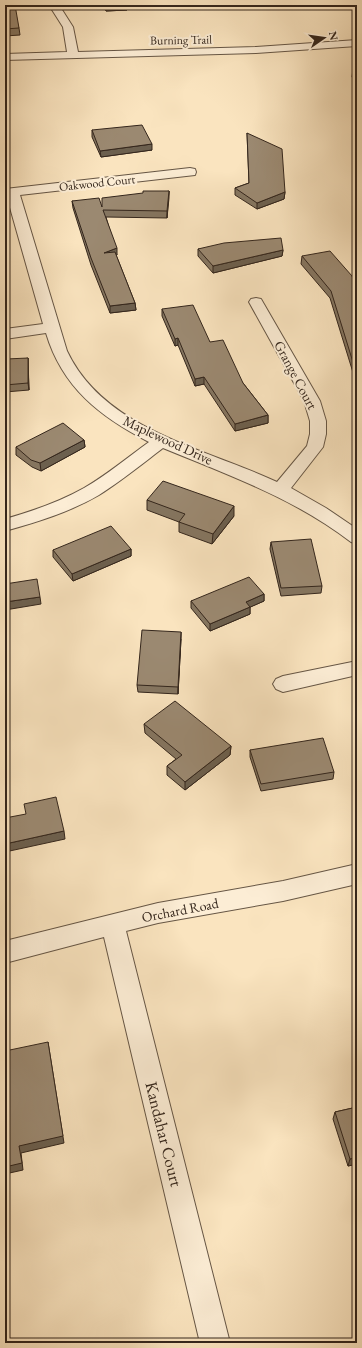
<svg xmlns="http://www.w3.org/2000/svg" width="362" height="1348" viewBox="0 0 362 1348" font-family="'EB Garamond',serif">
  <style>
    .lines { fill: none; stroke-linecap: round; stroke-linejoin: round }
    .street-casing { stroke: #665645; stroke-width: 2 }
    .street { fill: #fcedd5; fill-rule: evenodd }
    .wall { fill: #857661; stroke: #34261c }
    .shaded-wall { fill: #6c604f; stroke: #34261c }
    .building { fill: #9b8971; stroke: #34261c }
    .labels { text-anchor: middle; dominant-baseline: central; stroke-width: 4; stroke-linejoin: round; paint-order: stroke }
    .far-street-label { font-size: 12px; fill: #34261c; stroke: #fcedd5 }
    .street-label { font-size: 14px; fill: #34261c; stroke: #fcedd5 }
    .near-street-label { font-size: 17px; fill: #34261c; stroke: #fcedd5 }
  </style>
  <rect width="100%" height="100%" fill="#fae4bf"/>
  <filter id="stains"><feTurbulence type="fractalNoise" baseFrequency=".005" numOctaves="4"/><feColorMatrix values="0 0 0 0 .2 0 0 0 0 .09 0 0 0 0 .02 0 0 0 .5 -.17"/></filter>
  <radialGradient id="worn" r=".72"><stop offset=".6" stop-color="#630" stop-opacity="0"/><stop offset="1" stop-color="#630" stop-opacity=".3"/></radialGradient>
  <g class="lines">
    <g class="street-casing">
      <g id="street">
        <polygon points="49,5 59,5 73,27 78,52 256,47 357,40 357,46 256,53 5,60 5,54 67,52 63,27"/>
        <path d="M190,168L195,169L196,172L195,175L20,195L67,351C104,430 205,448 277,482L307,446L310,434V421L304,401L249,302L251,299L256,298L261,299L320,401L326,421V434L323,447L291,488L326,508L357,529V544L351,542C294,498 228,475 163,448C142,464 121,481 99,495C70,512 37,522 5,531V519C33,511 59,502 84,488C107,475 128,457 149,442C100,417 62,387 46,333L5,339V329L43,324L7,197H5V189Z"/>
        <polygon points="357,661 357,675 283,692 276,689 273,684 276,679 283,676"/>
        <polygon points="357,864 357,884 283,901 158,923 126,931 230,1343 200,1343 104,937 5,963 5,941 158,903 283,881"/>
      </g>
    </g>
    <use href="#street" class="street"/>
  </g>
  <g class="wall">
    <polygon points="5,5 19,28 20,35 5,36"/>
    <polygon points="103,5 126,5 127,10 106,11"/>
    <polygon points="353,69 357,69 357,83 352,77"/>
    <polygon points="92,130 152,150 101,157 92,137"/>
    <polygon points="247,133 285,192 284,199 257,209 235,195 235,188 249,183"/>
    <polygon points="169,191 167,218 106,217 117,255 116,255 135,303 136,310 110,313 91,265 73,208 72,201 102,207"/>
    <polygon points="198,249 283,250 282,256 213,273 198,256"/>
    <polygon points="302,256 357,291 357,379 355,379 330,298 301,264"/>
    <polygon points="162,309 210,342 243,383 268,415 268,423 235,431 204,384 195,386 178,345 175,346 162,316"/>
    <polygon points="28,358 29,390 5,392 5,363"/>
    <polygon points="84,440 85,447 41,471 32,467 16,455 16,447"/>
    <polygon points="147,500 234,516 212,544 179,532 179,522 147,510"/>
    <polygon points="271,542 322,586 321,593 281,596 270,549"/>
    <polygon points="131,549 131,556 73,581 53,557 53,550"/>
    <polygon points="264,594 264,601 250,607 250,614 210,631 191,608 191,601"/>
    <polygon points="181,639 178,694 138,692 137,685"/>
    <polygon points="144,724 231,746 230,755 185,790 167,775 167,766 176,759 145,733"/>
    <polygon points="250,750 334,772 333,779 261,791 250,757"/>
    <polygon points="357,1107 357,1164 348,1166 333,1119 335,1112"/>
  </g>
  <g class="shaded-wall">
    <polygon points="106,5 126,5 127,10 106,11"/>
    <polygon points="152,144 152,150 101,157 100,151"/>
    <polygon points="169,191 169,198 167,218 167,211"/>
    <polygon points="285,192 284,199 257,209 257,203"/>
    <polygon points="117,248 117,255 104,260 104,253"/>
    <polygon points="283,250 282,256 213,273 213,266"/>
    <polygon points="135,303 136,310 110,313 110,306"/>
    <polygon points="178,338 178,345 175,346 175,339"/>
    <polygon points="28,358 28,365 29,390 28,383"/>
    <polygon points="356,372 357,372 357,379 355,379"/>
    <polygon points="204,377 204,384 195,386 195,379"/>
    <polygon points="268,415 268,423 235,431 235,424"/>
    <polygon points="84,440 85,447 41,471 40,463"/>
    <polygon points="234,506 234,516 212,544 213,534"/>
    <polygon points="131,549 131,556 73,581 72,574"/>
    <polygon points="264,594 264,601 246,609 246,602"/>
    <polygon points="40,597 41,604 5,610 5,602"/>
    <polygon points="250,607 250,614 210,631 210,624"/>
    <polygon points="181,632 181,639 178,694 178,687"/>
    <polygon points="231,746 230,755 185,790 185,782"/>
    <polygon points="64,831 65,839 5,852 5,844"/>
    <polygon points="5,860 7,868 5,868"/>
    <polygon points="48,1042 64,1143 21,1153 23,1170 5,1174 5,1167 19,1146"/>
    <polygon points="357,1157 357,1164 348,1166 350,1159"/>
  </g>
  <g class="building">
    <polygon points="5,5 15,5 19,28 5,29"/>
    <polygon points="353,69 357,69 357,74"/>
    <polygon points="142,125 152,144 100,151 92,130"/>
    <polygon points="247,133 282,149 285,192 257,203 235,188 249,183"/>
    <polygon points="143,191 169,191 167,211 103,210 117,248 104,253 115,252 135,303 110,306 91,258 72,201 99,198 102,207 102,198 143,193"/>
    <polygon points="281,238 283,250 213,266 198,249 224,243"/>
    <polygon points="330,251 352,276 357,291 357,372 356,372 331,291 302,256"/>
    <polygon points="193,305 210,342 223,340 243,383 268,415 235,424 204,377 195,379 178,338 175,339 162,309"/>
    <polygon points="28,358 28,383 5,385 5,363 6,363 6,359"/>
    <polygon points="63,423 84,440 40,463 31,460 16,447"/>
    <polygon points="163,481 234,506 213,534 179,522 185,514 147,500"/>
    <polygon points="111,526 131,549 72,574 53,550"/>
    <polygon points="311,539 322,586 281,588 271,542"/>
    <polygon points="249,577 264,594 246,602 250,607 210,624 191,601"/>
    <polygon points="37,579 40,597 5,602 5,584"/>
    <polygon points="142,630 181,632 178,687 137,685"/>
    <polygon points="175,701 231,746 185,782 167,766 182,755 144,724"/>
    <polygon points="323,738 334,772 261,784 250,750"/>
    <polygon points="56,797 64,831 5,844 5,818 26,814 24,804"/>
    <polygon points="48,1042 63,1136 19,1146 22,1163 5,1167 5,1051"/>
    <polygon points="357,1107 357,1157 350,1159 335,1112"/>
  </g>
  <g class="labels">
    <g class="far-street-label">
      <text transform="translate(181 40) rotate(-1)">Burning Trail</text>
      <text transform="translate(97 183) rotate(-6)">Oakwood Court</text>
    </g>
    <g class="street-label">
      <text transform="translate(296 375) rotate(62)">Grange Court</text>
      <text transform="translate(168 440) rotate(25)">Maplewood Drive</text>
      <text transform="translate(180 910) rotate(-11)">Orchard Road</text>
    </g>
    <g class="near-street-label">
      <text transform="translate(164 1134) rotate(76)">Kandahar Court</text>
    </g>
  </g>
  <rect width="362" height="1348" fill="none" stroke="#fae4bf" stroke-width="20"/>
  <rect x="6" y="6" width="350" height="1336" fill="none" stroke="#34261c" stroke-width="2"/>
  <rect x="10" y="10" width="342" height="1328" fill="none" stroke="#34261c"/>
  <g transform="translate(324 38) rotate(77)" stroke="#fcedd5" stroke-width="3" paint-order="stroke">
  <path d="M0-3L7 15L0 10L-7 15Z" fill="#34261c"/>
  <text y="-6" font-size="11" font-weight="bold" text-anchor="middle" fill="#34261c">N</text>
  </g>
  <rect width="100%" height="100%" filter="url(#stains)"/>
  <rect width="100%" height="100%" fill="url(#worn)"/>
</svg>
